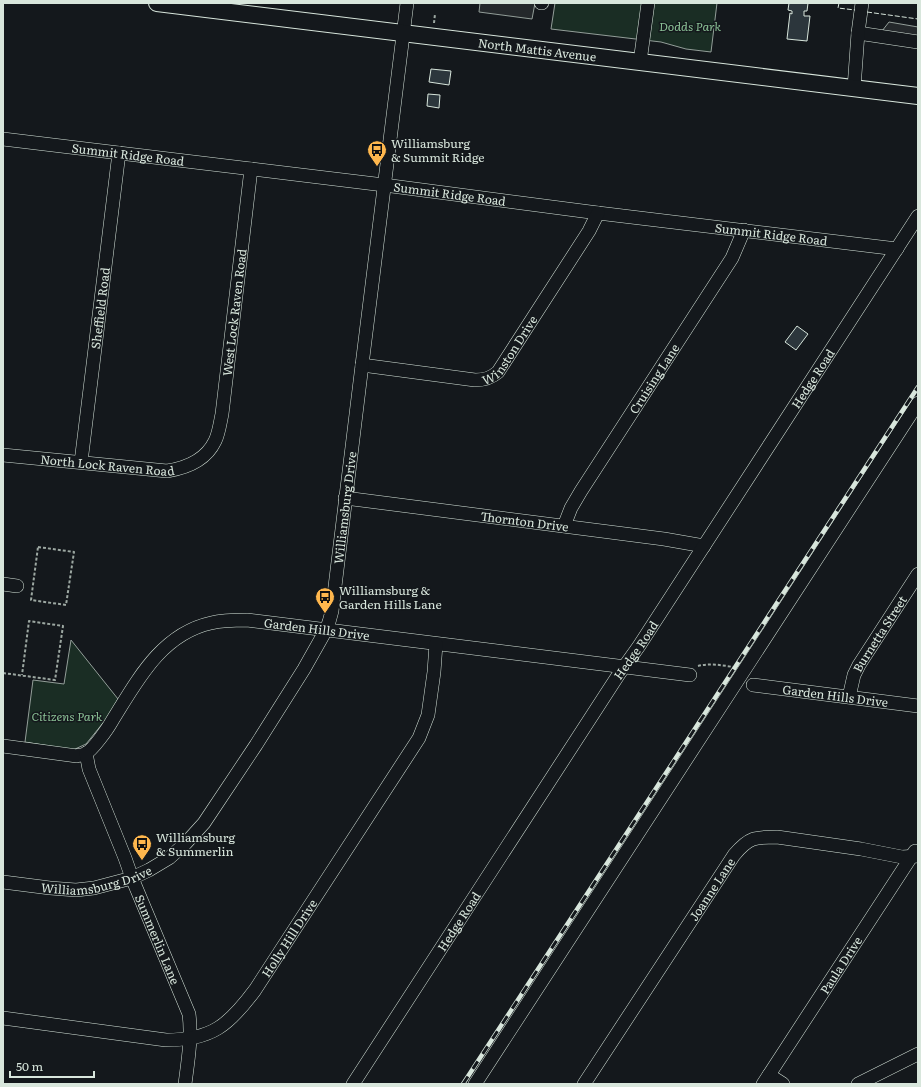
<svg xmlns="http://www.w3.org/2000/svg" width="921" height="1087" viewBox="0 0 921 1087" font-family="Literata,serif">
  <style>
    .green { fill: #1a2d24; stroke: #939e99 }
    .parking { fill: #24282b; stroke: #939e99 }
    .building { fill: #2c363c; stroke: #d8e6dc }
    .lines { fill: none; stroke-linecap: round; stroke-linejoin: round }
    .minor-casing { stroke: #d8e6dc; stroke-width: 14 }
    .major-casing { stroke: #d8e6dc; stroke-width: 18 }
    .path { stroke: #9da8a2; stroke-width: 2; stroke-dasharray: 3 2; stroke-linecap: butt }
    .minor { stroke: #14181c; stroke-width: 13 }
    .major { stroke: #14181c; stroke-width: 16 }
    .rail-casing { stroke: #d8e6dc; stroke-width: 4.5 }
    .rail { stroke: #14181c; stroke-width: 3; stroke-dasharray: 9; stroke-linecap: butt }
    .fence { stroke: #d8e6dc; stroke-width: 1; stroke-dasharray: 5 2; stroke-linecap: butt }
    .labels { text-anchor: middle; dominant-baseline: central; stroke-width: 3; stroke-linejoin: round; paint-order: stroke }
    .park-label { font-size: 12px; font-style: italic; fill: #8ac095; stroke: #14181c }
    .street-label { font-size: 12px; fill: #d8e6dc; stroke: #14181c }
    .poi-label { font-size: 12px; fill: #d8e6dc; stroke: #14181c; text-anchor: start }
  </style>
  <rect width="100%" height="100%" fill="#14181c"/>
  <g class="green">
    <polygon points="555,3 717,3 711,52 686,49 661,42 551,29"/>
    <polygon points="71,640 118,699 107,718 86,744 73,750 25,742 33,680 64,684"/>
  </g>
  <g class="parking">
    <polygon points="480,3 535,3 532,19 479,12"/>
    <polygon points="889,22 918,27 918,36 882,31"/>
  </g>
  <g class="building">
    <polygon points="789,3 808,3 807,11 804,11 804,16 810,16 807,41 787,39 790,13 792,14 792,11 788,10"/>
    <polygon points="431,69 451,71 449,85 429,82"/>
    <polygon points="428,94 440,95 439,108 427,106"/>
    <polygon points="797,326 808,334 796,350 785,342"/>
  </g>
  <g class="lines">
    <g class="minor-casing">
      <g id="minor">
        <polyline points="541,3 542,3"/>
        <polyline points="858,33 918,42"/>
        <polyline points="640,62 648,3"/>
        <polyline points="854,88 858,33 862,3"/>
        <path id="s1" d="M3,139L384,185L598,213L897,249"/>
        <path id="s2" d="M362,365L475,380C485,380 491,378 498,372L589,231L598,213"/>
        <path id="s3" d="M3,455L167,471C186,468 206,460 215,441C219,433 220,423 222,414L251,169"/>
        <path id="s4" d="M81,462L119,153"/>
        <path id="s5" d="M345,498L664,539L704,546"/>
        <path id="s6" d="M564,526L571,508L581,491L732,258L744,230"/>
        <polyline points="3,584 17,586"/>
        <path id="s7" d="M753,685L918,706"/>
        <path id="s8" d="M849,697L854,675L859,665L918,574"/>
        <path id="s9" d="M3,746L77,756C79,755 83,755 85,754C93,750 108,728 112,721C137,681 161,634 211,623C223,620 235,620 247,620L690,675"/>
        <path id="s10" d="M86,753L89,769L125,858L132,878L189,1014C192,1037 188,1061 185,1084"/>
        <path id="s11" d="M3,882L50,888L76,890L94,888L132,878L149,870L169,858L185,844L204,823L256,745L304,669L326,630L329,622L332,611L362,365L407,3"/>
        <path id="s12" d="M3,1018L166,1040C212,1040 229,1025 255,990L419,738L428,715L434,672L436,644"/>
        <polyline points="769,1075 783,1084"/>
        <path id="s13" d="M353,1084L619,674L639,646L918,216"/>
        <polyline points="475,1084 918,403"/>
        <path id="s14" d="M584,1084L734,855C749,837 755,837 777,837L861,849L902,857L918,856"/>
        <path id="s15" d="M763,1084L915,851"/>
        <polyline points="858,1084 918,1054"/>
      </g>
    </g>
    <g class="major-casing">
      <g id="major">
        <path id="s16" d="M157,3L918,96"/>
      </g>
    </g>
    <g class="path">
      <polyline points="434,23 435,14"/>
      <polygon points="38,547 74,552 66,605 31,600"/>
      <path d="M698,666C709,663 721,665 733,667"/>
      <polyline points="3,673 55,680 63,626 29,621 22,675"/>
    </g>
    <use href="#minor" class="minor"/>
    <use href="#major" class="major"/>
    <g class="rail-casing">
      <polyline id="rail" points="463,1084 918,387"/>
    </g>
    <use href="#rail" class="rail"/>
    <g class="fence">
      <polyline points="839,3 838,8 855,10"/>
      <polyline points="867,12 918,19"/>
    </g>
  </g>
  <defs>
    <g id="bus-pin" transform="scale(1)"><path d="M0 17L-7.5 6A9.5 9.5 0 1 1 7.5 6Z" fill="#ffb74d" stroke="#14181c"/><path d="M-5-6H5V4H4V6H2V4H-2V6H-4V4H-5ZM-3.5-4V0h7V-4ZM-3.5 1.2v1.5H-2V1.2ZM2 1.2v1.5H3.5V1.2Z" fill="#111"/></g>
  </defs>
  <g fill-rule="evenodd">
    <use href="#bus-pin" x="377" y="150"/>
    <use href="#bus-pin" x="325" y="597"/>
    <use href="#bus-pin" x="142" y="844"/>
  </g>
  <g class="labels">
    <g class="park-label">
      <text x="690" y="26">Dodds Park</text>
      <text x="67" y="716">Citizens Park</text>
    </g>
    <g class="street-label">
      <text stroke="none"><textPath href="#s16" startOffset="383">North Mattis Avenue</textPath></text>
      <text stroke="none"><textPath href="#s1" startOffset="126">Summit Ridge Road</textPath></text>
      <text stroke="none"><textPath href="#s1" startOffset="450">Summit Ridge Road</textPath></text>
      <text stroke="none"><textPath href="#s1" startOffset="774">Summit Ridge Road</textPath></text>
      <text stroke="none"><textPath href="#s4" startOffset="155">Sheffield Road</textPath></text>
      <text stroke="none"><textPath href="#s3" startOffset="354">West Lock Raven Road</textPath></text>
      <text stroke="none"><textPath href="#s2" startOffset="163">Winston Drive</textPath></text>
      <text stroke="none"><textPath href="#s6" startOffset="173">Cruising Lane</textPath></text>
      <text stroke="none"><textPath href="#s13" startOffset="842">Hedge Road</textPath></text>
      <text stroke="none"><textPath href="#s3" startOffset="105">North Lock Raven Road</textPath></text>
      <text stroke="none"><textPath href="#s11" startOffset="575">Williamsburg Drive</textPath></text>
      <text stroke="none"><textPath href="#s5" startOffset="181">Thornton Drive</textPath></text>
      <text stroke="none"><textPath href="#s9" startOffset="376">Garden Hills Drive</textPath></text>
      <text stroke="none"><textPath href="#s8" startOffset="71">Burnetta Street</textPath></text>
      <text stroke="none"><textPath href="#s13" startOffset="518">Hedge Road</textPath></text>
      <text stroke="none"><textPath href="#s7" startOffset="83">Garden Hills Drive</textPath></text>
      <text stroke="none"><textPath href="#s11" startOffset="95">Williamsburg Drive</textPath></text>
      <text stroke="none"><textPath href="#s14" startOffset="233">Joanne Lane</textPath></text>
      <text stroke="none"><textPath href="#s13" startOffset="194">Hedge Road</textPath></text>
      <text stroke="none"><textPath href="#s12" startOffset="334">Holly Hill Drive</textPath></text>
      <text stroke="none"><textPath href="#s10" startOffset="200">Summerlin Lane</textPath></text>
      <text stroke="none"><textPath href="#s15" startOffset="142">Paula Drive</textPath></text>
    </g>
    <g class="poi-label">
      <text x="391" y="143">Williamsburg<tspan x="391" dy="14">&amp; Summit Ridge</tspan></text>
      <text x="339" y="590">Williamsburg &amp;<tspan x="339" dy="14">Garden Hills Lane</tspan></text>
      <text x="156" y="837">Williamsburg<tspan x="156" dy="14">&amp; Summerlin</tspan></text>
    </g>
  </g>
  <rect width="921" height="1087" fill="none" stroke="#d8e6dc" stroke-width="8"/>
  <path d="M10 1071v6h84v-6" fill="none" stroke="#d8e6dc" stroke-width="2"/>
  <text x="16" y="1071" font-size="12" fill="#d8e6dc" stroke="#14181c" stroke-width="3" paint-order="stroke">50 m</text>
</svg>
